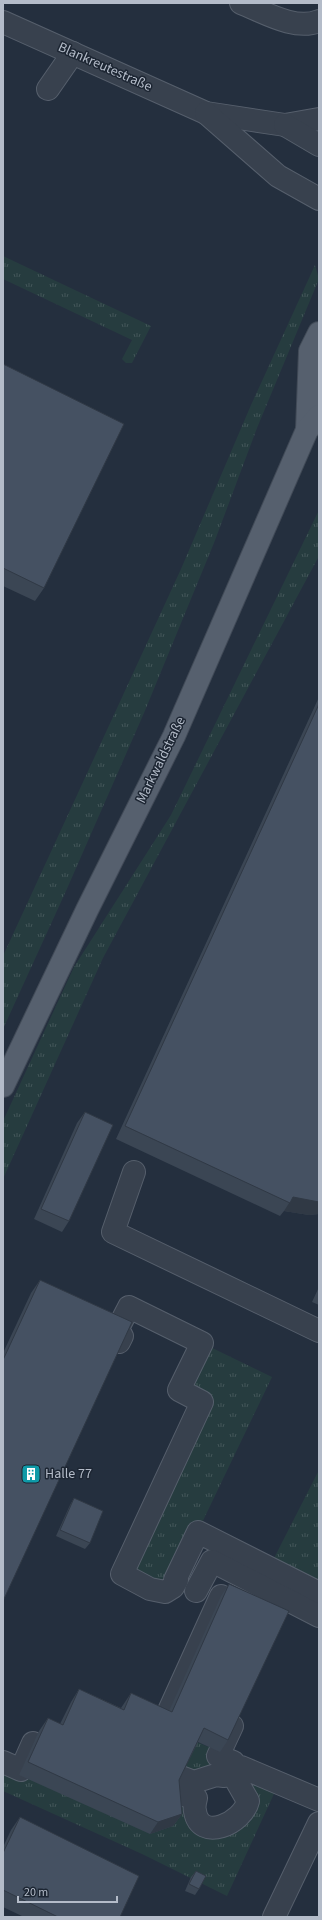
<svg xmlns="http://www.w3.org/2000/svg" width="322" height="1920" viewBox="0 0 322 1920" font-family="'Source Sans 3',sans-serif">
  <style>
    .grass { fill: url(#grass-tufts) }
    .lines { fill: none; stroke-linecap: round; stroke-linejoin: round }
    .minor-casing { stroke: #565f6c; stroke-width: 24 }
    .major-casing { stroke: #414a57; stroke-width: 24 }
    .minor { stroke: #38414e; stroke-width: 22 }
    .major { stroke: #56606e; stroke-width: 22 }
    .wall { fill: #3b4654 }
    .shaded-wall { fill: #303945 }
    .building { fill: #455162; stroke: #303945 }
    .labels { text-anchor: middle; dominant-baseline: central; stroke-width: 3; stroke-linejoin: round; paint-order: stroke }
    .street-label { font-size: 14px; fill: #b4bcc9; stroke: #1d2633 }
    .poi-label { font-size: 14px; fill: #b4bcc9; stroke: #1d2633; text-anchor: start }
  </style>
  <defs>
    <pattern id="grass-tufts" width="24" height="20" patternUnits="userSpaceOnUse"><rect width="24" height="20" fill="#263c3f"/><path d="M3 7l-1-3M5 7V3M7 7l1-3M15 17l-1-3M17 17v-4M19 17l1-3" fill="none" stroke="#435659"/></pattern>
  </defs>
  <rect width="100%" height="100%" fill="#242f3e"/>
  <g class="grass">
    <polygon points="3,256 151,326 132,363 126,363 122,359 132,340 3,279"/>
    <polygon points="315,265 319,279 257,428 214,543 144,713 66,891 3,1029 3,956 181,569 251,405"/>
    <polygon points="319,510 319,556 103,958 3,1179 3,1121 74,967 171,815"/>
    <polygon points="202,1343 272,1377 175,1579 175,1584 122,1574 202,1402 179,1390"/>
    <polygon points="319,1470 319,1593 269,1568"/>
    <polygon points="195,1741 220,1752 233,1762 178,1776"/>
    <polygon points="3,1762 170,1792 198,1817 240,1816 236,1780 279,1783 227,1896 142,1854 3,1791"/>
  </g>
  <g class="lines">
    <g class="minor-casing">
      <g id="minor">
        <path d="M241,3C264,12 295,31 319,21"/>
        <polyline points="3,22 206,113 285,125 319,119"/>
        <polyline points="48,89 73,53"/>
        <polyline points="206,113 278,176 319,199"/>
        <polyline points="285,125 319,145"/>
        <polyline points="134,1172 113,1232 319,1331"/>
        <polyline points="119,1342 122,1336 116,1332 129,1307 202,1343 179,1390 202,1402 122,1574 150,1589 165,1592 173,1587 177,1580 175,1580 198,1532 319,1593"/>
        <polyline points="196,1591 212,1561 319,1616"/>
        <polyline points="149,1718 163,1724 221,1596 248,1609"/>
        <path d="M232,1726L218,1756L233,1762V1767L224,1776L216,1775L194,1782L178,1776L170,1792L196,1798C195,1802 194,1807 195,1811C200,1843 243,1823 248,1801L236,1780L241,1767L319,1800"/>
        <polyline points="3,1762 21,1770 33,1743"/>
        <polyline points="274,1917 319,1823"/>
      </g>
    </g>
    <g class="major-casing">
      <g id="major">
        <polyline points="307,430 310,351 319,333"/>
        <polyline points="3,1086 87,910 174,736 307,430 319,416"/>
      </g>
    </g>
    <use href="#minor" class="minor"/>
    <use href="#major" class="major"/>
  </g>
  <g class="wall">
    <polygon points="3,364 44,588 35,601 3,586"/>
    <polygon points="319,697 319,1214 309,1215 284,1211 280,1216 116,1139"/>
    <polygon points="85,1112 69,1221 62,1232 34,1219 77,1123"/>
    <polygon points="40,1280 3,1601 3,1353 31,1293"/>
    <polygon points="319,1287 319,1305 312,1302"/>
    <polygon points="74,1498 90,1543 85,1549 56,1536 70,1505"/>
    <polygon points="229,1584 228,1740 220,1752 198,1742 179,1780 182,1814 173,1826 150,1834 19,1775 39,1731 48,1718 60,1724 71,1702 79,1689 121,1708 131,1693 169,1711 221,1596"/>
    <polygon points="20,1817 120,1917 24,1917 3,1907 3,1847 11,1830"/>
    <polygon points="196,1871 199,1889 195,1895 185,1891 191,1877"/>
  </g>
  <g class="shaded-wall">
    <polygon points="293,1197 319,1202 319,1214 309,1215 284,1211"/>
    <polygon points="182,1814 173,1826 150,1834 158,1822"/>
  </g>
  <g class="building">
    <polygon points="3,364 124,424 44,588 3,568"/>
    <polygon points="319,704 319,1202 293,1197 290,1203 125,1126"/>
    <polygon points="85,1112 113,1125 69,1221 41,1209"/>
    <polygon points="40,1280 132,1322 3,1601 3,1360"/>
    <polygon points="74,1498 103,1511 90,1543 60,1530"/>
    <polygon points="229,1584 289,1611 228,1740 204,1728 179,1780 182,1814 158,1822 28,1762 48,1718 63,1725 79,1689 124,1710 131,1693 172,1712"/>
    <polygon points="20,1817 139,1876 120,1917 58,1917 3,1890 3,1853"/>
    <polygon points="196,1871 206,1876 199,1889 189,1884"/>
  </g>
  <defs>
    <g id="building-square" transform="scale(1)"><rect x="-9" y="-9" width="18" height="18" rx="4" fill="#0f9aa8" stroke="#1d2633"/><path d="M-4-6H4V6H1V3H-1V6H-4ZM-2.5-4.3h1.7v1.8h-1.7ZM.8-4.3h1.7v1.8H.8ZM-2.5-1h1.7V.8h-1.7ZM.8-1h1.7V.8H.8Z" fill="#fff"/></g>
  </defs>
  <g fill-rule="evenodd">
    <use href="#building-square" x="31" y="1474"/>
  </g>
  <g class="labels">
    <g class="street-label">
      <text transform="translate(105 67) rotate(24)">Blankreutestraße</text>
      <text transform="translate(161 760) rotate(-64)">Markwaldstraße</text>
    </g>
    <g class="poi-label">
      <text x="45" y="1474">Halle 77</text>
    </g>
  </g>
  <rect width="322" height="1920" fill="none" stroke="#b4bcc9" stroke-width="8"/>
  <path d="M18 1896v6h99v-6" fill="none" stroke="#b4bcc9" stroke-width="2"/>
  <text x="24" y="1896" font-size="12" fill="#b4bcc9" stroke="#1d2633" stroke-width="3" paint-order="stroke">20 m</text>
</svg>
